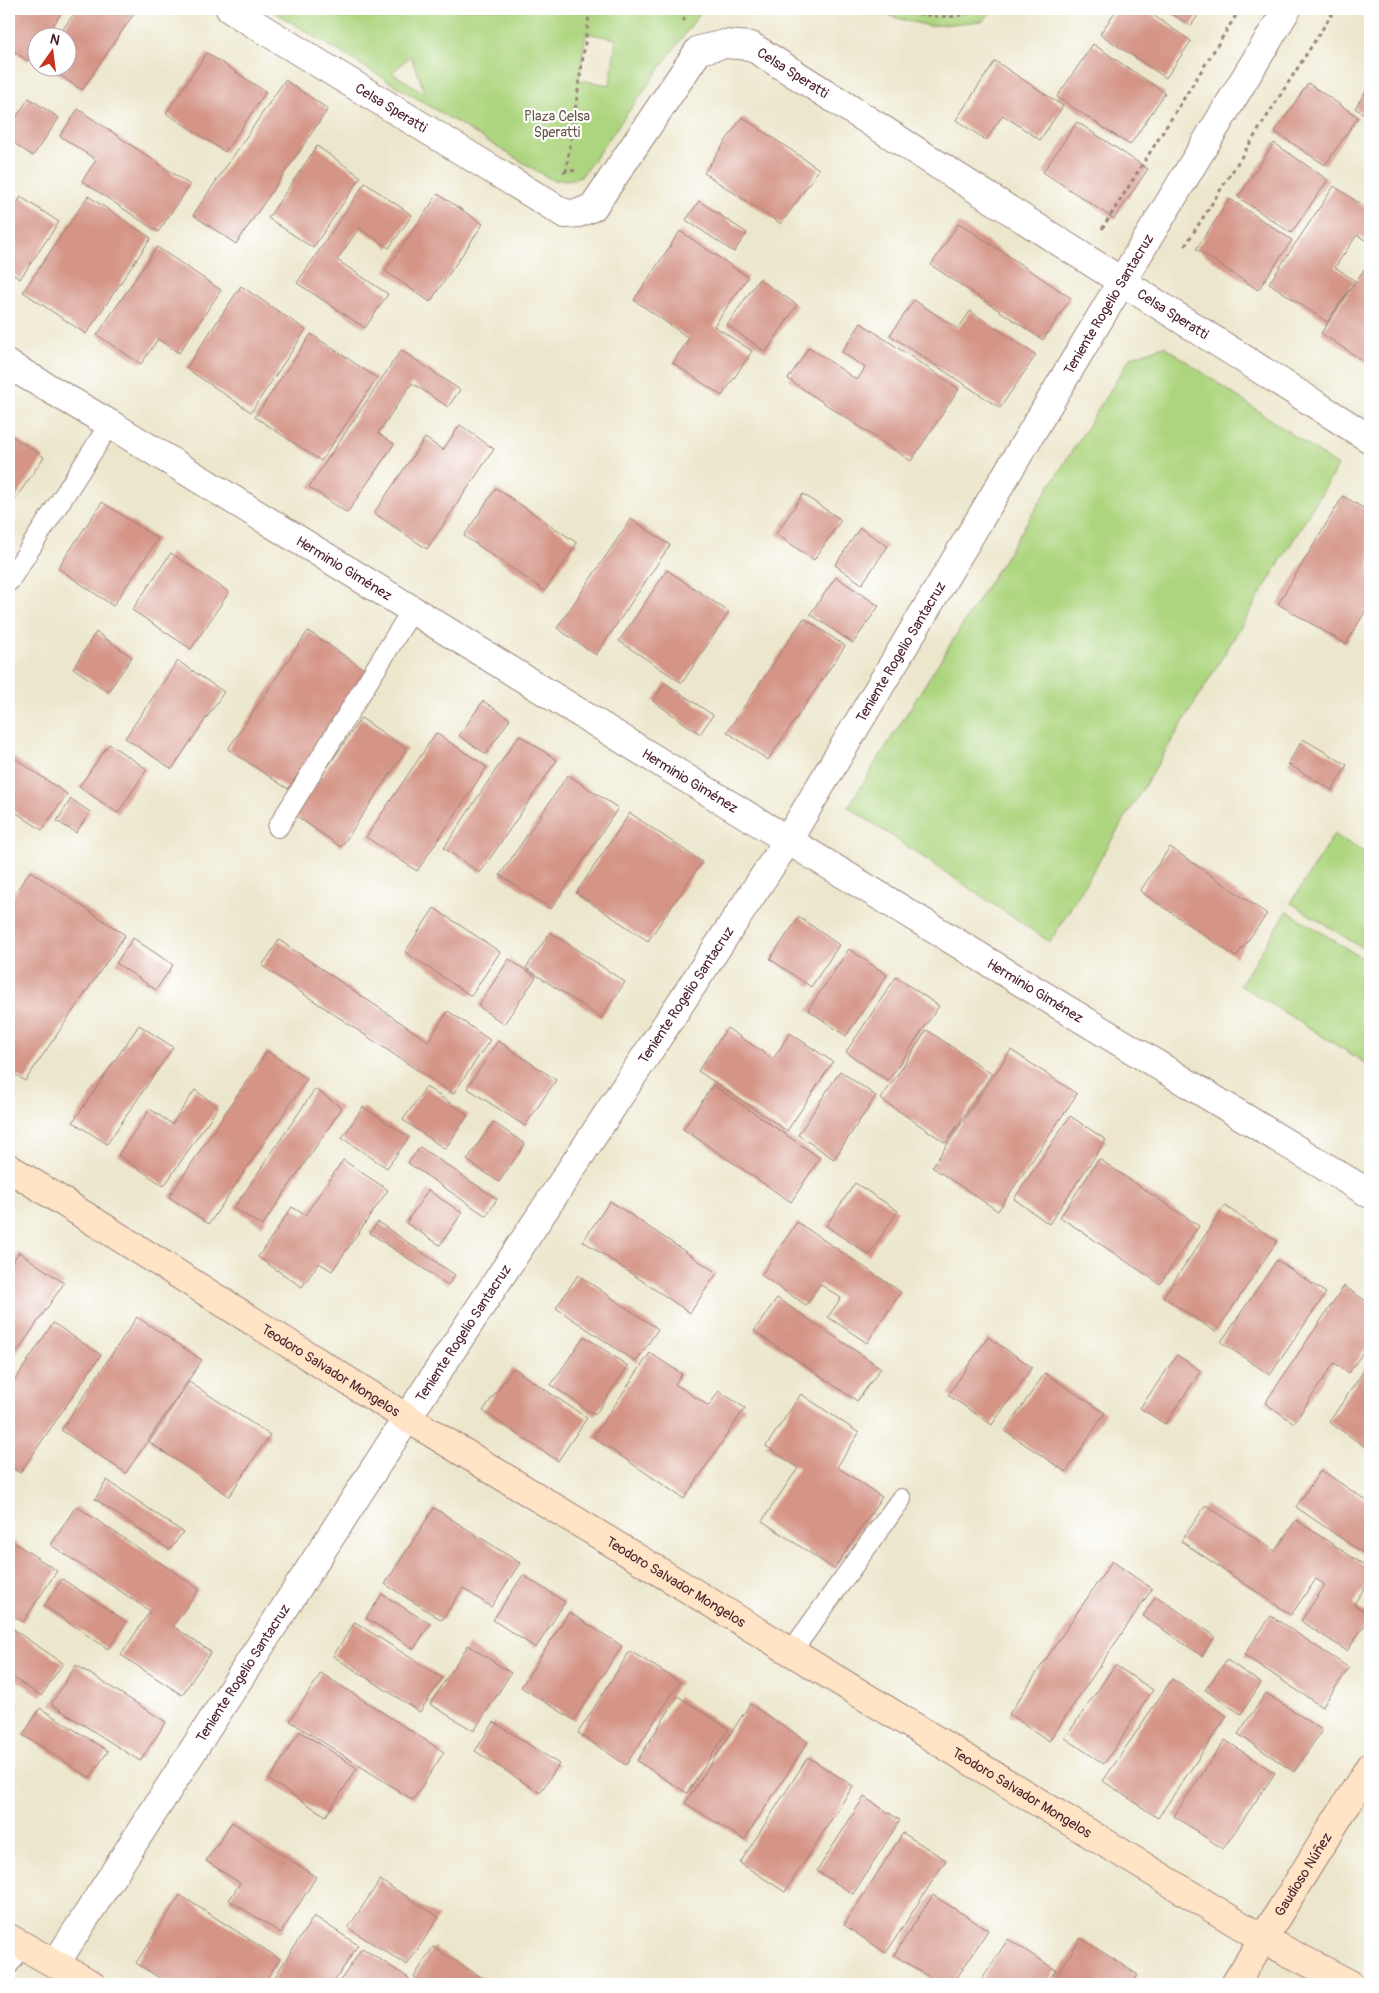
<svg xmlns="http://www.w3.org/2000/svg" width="1379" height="1993" viewBox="0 0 1379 1993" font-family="Pangolin,sans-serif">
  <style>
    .green { fill: #add57f; stroke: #7c7a55; fill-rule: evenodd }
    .building { fill: #d49486 }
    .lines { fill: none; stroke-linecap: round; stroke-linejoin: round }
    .lane-casing { stroke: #9b837c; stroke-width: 22 }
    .street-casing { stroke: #9b837c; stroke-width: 30 }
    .secondary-casing { stroke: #9b837c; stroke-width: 30 }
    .path { stroke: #9b837c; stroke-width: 3; stroke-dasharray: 4 4; stroke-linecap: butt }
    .lane { stroke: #fff; stroke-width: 20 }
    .street { stroke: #fff; stroke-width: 28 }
    .secondary { stroke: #ffe4c6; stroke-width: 28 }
    .labels { text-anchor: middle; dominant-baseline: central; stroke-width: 4.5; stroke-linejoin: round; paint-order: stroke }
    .street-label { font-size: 14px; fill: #4a1f2b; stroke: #fff }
    .park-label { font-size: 14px; fill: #685644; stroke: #fff }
  </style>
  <rect width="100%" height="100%" fill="#fff"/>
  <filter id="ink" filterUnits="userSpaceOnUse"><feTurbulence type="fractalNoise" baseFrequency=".02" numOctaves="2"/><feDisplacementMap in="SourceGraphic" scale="10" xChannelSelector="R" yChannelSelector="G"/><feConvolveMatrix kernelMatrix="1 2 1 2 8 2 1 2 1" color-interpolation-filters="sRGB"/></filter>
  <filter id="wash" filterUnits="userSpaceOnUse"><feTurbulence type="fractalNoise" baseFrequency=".0096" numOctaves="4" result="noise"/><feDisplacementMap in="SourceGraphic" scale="20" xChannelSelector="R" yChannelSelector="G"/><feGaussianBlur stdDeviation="1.12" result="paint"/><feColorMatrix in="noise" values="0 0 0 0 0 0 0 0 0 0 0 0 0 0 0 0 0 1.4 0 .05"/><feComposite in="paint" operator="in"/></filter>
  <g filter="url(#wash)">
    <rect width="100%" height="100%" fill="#ece7cc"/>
    <g class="green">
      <path d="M269,9H703L581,177L568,180H552ZM586,33L616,39L610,85L579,80ZM410,56H411L425,93L392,73Z"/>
      <polygon points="874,9 993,9 983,21 929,26 893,17"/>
      <polygon points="1164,346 1338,466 1050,942 848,807 1131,357"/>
      <polygon points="1334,834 1370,856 1370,953 1291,903"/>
      <polygon points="1287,911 1370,963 1370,1066 1240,985"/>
    </g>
    <g id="blocks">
      <g class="building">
        <polygon points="9,9 64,9 45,38 38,38 38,48 28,61 9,48"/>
        <polygon points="77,9 137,9 82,90 49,68 68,68 68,38 57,38"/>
        <polygon points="1117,9 1144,9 1191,41 1166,78 1100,34"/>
        <polygon points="1164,9 1202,9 1191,26"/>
        <polygon points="1093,44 1165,93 1130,145 1057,97"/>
        <polygon points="207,53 266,92 225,152 166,113"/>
        <polygon points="995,61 1063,106 1040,140 1003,115 986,140 956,120"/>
        <polygon points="285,80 328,109 236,244 193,215"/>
        <polygon points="1308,83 1358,117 1325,165 1275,132"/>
        <polygon points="1370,85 1370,118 1355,108"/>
        <polygon points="29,98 59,118 33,156 9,140 9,128"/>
        <polygon points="78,109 190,185 158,232 82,181 96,160 60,136"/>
        <polygon points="742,117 819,169 781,224 704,173"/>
        <polygon points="1077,122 1148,169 1114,219 1043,172"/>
        <polygon points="1274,143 1328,180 1291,233 1238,197"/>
        <polygon points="317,146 361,177 313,248 268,218"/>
        <polygon points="365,183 412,215 389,248 359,228 337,260 388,294 365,328 297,283"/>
        <polygon points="1334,186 1370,211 1370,233 1365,240 1357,235 1335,267 1355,281 1327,322 1269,283"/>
        <polygon points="438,194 483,224 430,302 385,271"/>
        <polygon points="88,196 151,238 86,334 23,292"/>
        <polygon points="21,197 59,222 20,279 9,271 9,215"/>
        <polygon points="1230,199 1292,240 1258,290 1196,249"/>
        <polygon points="699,201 747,233 734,252 686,220"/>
        <polygon points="959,223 1071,298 1043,340 931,265"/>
        <polygon points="680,231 748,277 714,326 752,351 722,396 673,363 689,338 634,300"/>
        <polygon points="157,247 221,290 179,353 158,339 141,364 97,335"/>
        <polygon points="1370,261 1370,364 1369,365 1321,333"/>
        <polygon points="759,279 797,305 766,352 727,325"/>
        <polygon points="241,286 306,330 251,412 186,368"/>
        <polygon points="914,300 958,329 970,311 1036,355 1000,408 890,335"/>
        <polygon points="861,323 959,389 911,461 788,379 809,347 857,380 865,368 842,352"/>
        <polygon points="311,334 377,378 321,461 255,417"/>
        <polygon points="401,350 460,390 448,407 412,383 378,433 394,444 347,513 309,487"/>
        <polygon points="460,425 494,449 427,549 374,513 425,438 443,450"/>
        <polygon points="9,434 44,457 9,508"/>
        <polygon points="496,488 577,543 545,591 464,536"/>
        <polygon points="803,494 841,520 814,560 776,534"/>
        <polygon points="1343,496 1370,512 1370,603 1346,644 1278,604"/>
        <polygon points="102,502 158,539 113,606 58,568"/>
        <polygon points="631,519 670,545 596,655 557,628"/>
        <polygon points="860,528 888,546 862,584 835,565"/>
        <polygon points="171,553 229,592 191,649 132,610"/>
        <polygon points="667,570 729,612 682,683 619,641"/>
        <polygon points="836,577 879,606 853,643 810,614"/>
        <polygon points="804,618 845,646 768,760 727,732"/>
        <polygon points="308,631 367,671 288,789 228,749"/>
        <polygon points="96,632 132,657 108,692 73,668"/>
        <polygon points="178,661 224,692 172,769 125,738"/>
        <polygon points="665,683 713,715 700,734 653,701"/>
        <polygon points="483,701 510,719 486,754 459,736"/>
        <polygon points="361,718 407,749 341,847 295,815"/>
        <polygon points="436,733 487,767 417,871 366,837"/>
        <polygon points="519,735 557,760 480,873 444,848"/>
        <polygon points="1303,739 1347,765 1332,790 1288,764"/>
        <polygon points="109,744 147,769 118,813 79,787"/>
        <polygon points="13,757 67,794 42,830 9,808 9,763"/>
        <polygon points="568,775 618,808 551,909 500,875"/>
        <polygon points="71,799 90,812 76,833 57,821"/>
        <polygon points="630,813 702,862 648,941 576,893"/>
        <polygon points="1170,847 1267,914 1236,957 1140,891"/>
        <polygon points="30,871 125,935 25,1081 9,1070 9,902"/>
        <polygon points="434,908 500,952 471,996 405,952"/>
        <polygon points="799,917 839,945 811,987 770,959"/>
        <polygon points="550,932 625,982 601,1018 526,968"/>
        <polygon points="133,938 173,965 156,990 116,963"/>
        <polygon points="279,940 428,1041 448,1011 490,1040 453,1094 262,966"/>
        <polygon points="849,949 887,975 846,1036 808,1010"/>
        <polygon points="509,959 536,977 504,1024 478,1006"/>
        <polygon points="896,977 939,1006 888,1081 846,1052"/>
        <polygon points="139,1025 173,1047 107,1144 73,1122"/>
        <polygon points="727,1028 773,1059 790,1033 833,1062 787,1131 698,1071"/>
        <polygon points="927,1030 992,1074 946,1143 881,1099"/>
        <polygon points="498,1041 556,1080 525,1126 467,1088"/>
        <polygon points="1011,1050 1077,1094 998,1211 932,1167"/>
        <polygon points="267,1051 307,1079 209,1224 169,1197"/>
        <polygon points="840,1071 876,1096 834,1159 798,1135"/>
        <polygon points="713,1085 820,1158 791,1202 683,1129"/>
        <polygon points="426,1087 468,1115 445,1149 403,1120"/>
        <polygon points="315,1089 342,1108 262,1226 234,1208"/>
        <polygon points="195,1090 218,1107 164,1186 118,1155 150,1109 172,1124"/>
        <polygon points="363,1107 409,1137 387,1168 342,1138"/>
        <polygon points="1070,1116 1106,1140 1049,1224 1014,1199"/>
        <polygon points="493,1122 525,1144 499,1182 467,1160"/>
        <polygon points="420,1147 497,1199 486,1216 408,1163"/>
        <polygon points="1099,1159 1199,1226 1160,1284 1060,1217"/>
        <polygon points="343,1160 388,1190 332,1271 319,1263 302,1287 258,1257 292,1207 305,1215"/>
        <polygon points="855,1183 898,1211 869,1255 826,1226"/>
        <polygon points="428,1190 462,1213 440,1245 406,1223"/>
        <polygon points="610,1201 717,1273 690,1313 583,1241"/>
        <polygon points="1225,1206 1277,1241 1216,1332 1163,1297"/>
        <polygon points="378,1222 455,1275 448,1285 370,1233"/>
        <polygon points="797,1222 901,1292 867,1343 828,1317 841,1298 820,1284 806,1305 761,1275"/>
        <polygon points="19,1252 64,1283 9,1364 9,1267"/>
        <polygon points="1277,1260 1326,1293 1270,1375 1221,1342"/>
        <polygon points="578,1275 658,1329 636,1362 556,1308"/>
        <polygon points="1344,1286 1370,1304 1370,1342 1349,1373 1334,1363 1294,1423 1265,1403"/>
        <polygon points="777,1298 881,1368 857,1401 754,1331"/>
        <polygon points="137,1317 202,1360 126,1473 61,1430"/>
        <polygon points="53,1323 101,1355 20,1473 9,1466 9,1389"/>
        <polygon points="584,1336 628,1366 595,1415 551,1385"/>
        <polygon points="988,1337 1032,1367 992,1425 948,1395"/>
        <polygon points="650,1353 682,1374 675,1384 709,1406 719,1391 745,1408 684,1499 593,1437"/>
        <polygon points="1177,1355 1201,1371 1165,1424 1140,1408"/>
        <polygon points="1370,1362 1370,1450 1329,1422"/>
        <polygon points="513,1368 587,1418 558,1461 483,1411"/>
        <polygon points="1045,1373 1105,1413 1066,1472 1005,1431"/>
        <polygon points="189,1382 270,1435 229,1496 149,1442"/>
        <polygon points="801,1394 859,1433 837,1467 882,1497 834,1569 762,1521 798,1468 766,1446"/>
        <polygon points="1321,1470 1370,1503 1370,1558 1296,1507"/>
        <polygon points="107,1480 183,1532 170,1550 95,1499"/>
        <polygon points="1206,1505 1275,1551 1296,1520 1370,1569 1370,1580 1354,1604 1370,1617 1347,1651 1301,1621 1325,1585 1316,1579 1291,1615 1181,1541"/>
        <polygon points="76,1506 199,1589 173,1626 211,1652 182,1695 121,1655 150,1611 51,1545"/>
        <polygon points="434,1508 520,1563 491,1607 463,1588 442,1620 385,1584"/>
        <polygon points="9,1539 57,1571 23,1622 9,1613"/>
        <polygon points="1112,1561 1152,1589 1049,1741 1009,1714"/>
        <polygon points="523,1575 565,1602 536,1648 493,1620"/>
        <polygon points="62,1579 127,1622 108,1649 44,1606"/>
        <polygon points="382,1594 430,1624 414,1649 366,1618"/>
        <polygon points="1156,1596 1215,1636 1202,1656 1143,1616"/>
        <polygon points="569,1612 622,1646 574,1720 521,1687"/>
        <polygon points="1271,1616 1349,1668 1322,1707 1244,1655"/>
        <polygon points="355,1622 442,1678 420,1712 333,1656"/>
        <polygon points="11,1628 63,1663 41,1696 9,1675 9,1631"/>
        <polygon points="468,1645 511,1673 474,1731 430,1704"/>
        <polygon points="630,1651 680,1682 626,1765 578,1733"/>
        <polygon points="1227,1660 1261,1683 1241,1714 1205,1690"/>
        <polygon points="76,1665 166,1722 140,1761 51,1704"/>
        <polygon points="1115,1665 1153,1690 1104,1764 1065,1738"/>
        <polygon points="321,1673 444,1752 413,1800 290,1721"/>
        <polygon points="1172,1679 1227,1716 1158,1818 1103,1781"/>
        <polygon points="1266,1693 1322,1730 1294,1772 1238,1734"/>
        <polygon points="678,1696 729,1729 687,1793 637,1761"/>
        <polygon points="750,1704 808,1742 744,1840 685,1803"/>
        <polygon points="40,1708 108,1751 90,1778 23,1735"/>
        <polygon points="494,1722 559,1764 540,1793 475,1751"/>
        <polygon points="300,1731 357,1768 326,1816 269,1780"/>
        <polygon points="1225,1740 1275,1773 1223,1849 1174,1816"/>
        <polygon points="808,1757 853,1786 785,1892 740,1863"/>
        <polygon points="864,1797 900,1820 853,1894 817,1871"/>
        <polygon points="232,1822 316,1877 281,1933 229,1900 240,1883 206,1861"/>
        <polygon points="903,1833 946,1860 886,1953 844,1925"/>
        <polygon points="380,1880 439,1917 407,1965 348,1928"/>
        <polygon points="180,1895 280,1959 263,1984 169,1984 136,1963"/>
        <polygon points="933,1895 988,1930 953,1984 940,1984 894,1955"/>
        <polygon points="314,1916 358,1945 333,1984 270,1984"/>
        <polygon points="1081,1938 1138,1975 1132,1984 1051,1984"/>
        <polygon points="1008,1939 1056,1970 1046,1984 979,1984"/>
        <polygon points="433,1947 492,1984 426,1984 414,1977"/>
        <polygon points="362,1948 409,1978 405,1984 338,1984"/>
      </g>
    </g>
  </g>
  <g filter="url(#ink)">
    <use href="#blocks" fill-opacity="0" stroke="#9b837c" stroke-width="1"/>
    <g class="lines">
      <g class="lane-casing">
        <g id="lane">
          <polyline points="9,581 110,424"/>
          <polyline points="278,827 412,610"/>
          <polyline points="791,1652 901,1499"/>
          <polyline points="9,1964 22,1946"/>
        </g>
      </g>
      <g class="street-casing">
        <g id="street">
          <path id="s1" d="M230,9L565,214L579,213L593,207L699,50L725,44L751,46L1370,439"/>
          <path id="s2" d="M9,365L110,424L684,777L1370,1194"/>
          <path id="s3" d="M56,1963L407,1418L788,840L1137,256L1287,9"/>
        </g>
      </g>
      <g class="secondary-casing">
        <g id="secondary">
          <path id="s4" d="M9,1168L407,1418L1263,1939L1350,1984"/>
          <polyline points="9,1938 91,1984"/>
          <path id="s5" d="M1235,1984L1370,1766"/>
        </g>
      </g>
      <g class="path">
        <path d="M903,9C921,17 961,21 977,9"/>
        <polyline points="683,21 691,9"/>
        <polyline points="563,172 577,170"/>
        <polyline points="566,172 590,9"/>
        <polyline points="1102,229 1240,9"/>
        <polyline points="1185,246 1335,9"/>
      </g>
      <use href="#lane" class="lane"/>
      <use href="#street" class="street"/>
      <use href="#secondary" class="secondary"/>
    </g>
  </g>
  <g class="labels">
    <g class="street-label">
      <text stroke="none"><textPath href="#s1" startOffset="714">Celsa Speratti</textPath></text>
      <text stroke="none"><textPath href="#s1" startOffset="189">Celsa Speratti</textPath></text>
      <text stroke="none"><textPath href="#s3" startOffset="1965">Teniente Rogelio Santacruz</textPath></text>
      <text stroke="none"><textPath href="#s1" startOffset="1164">Celsa Speratti</textPath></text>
      <text stroke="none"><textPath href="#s2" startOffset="392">Herminio Giménez</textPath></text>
      <text stroke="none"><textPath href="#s3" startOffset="1560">Teniente Rogelio Santacruz</textPath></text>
      <text stroke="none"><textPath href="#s2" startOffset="798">Herminio Giménez</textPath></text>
      <text stroke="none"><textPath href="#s2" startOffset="1202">Herminio Giménez</textPath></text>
      <text stroke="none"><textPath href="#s3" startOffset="1155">Teniente Rogelio Santacruz</textPath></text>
      <text stroke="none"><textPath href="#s3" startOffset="750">Teniente Rogelio Santacruz</textPath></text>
      <text stroke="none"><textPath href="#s4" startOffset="380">Teodoro Salvador Mongelos</textPath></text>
      <text stroke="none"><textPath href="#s4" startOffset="785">Teodoro Salvador Mongelos</textPath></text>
      <text stroke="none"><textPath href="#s3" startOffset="345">Teniente Rogelio Santacruz</textPath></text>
      <text stroke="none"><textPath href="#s4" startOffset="1190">Teodoro Salvador Mongelos</textPath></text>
      <text stroke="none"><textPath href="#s5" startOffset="129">Gaudioso Núñez</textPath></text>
    </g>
    <g class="park-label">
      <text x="557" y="116">Plaza Celsa<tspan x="557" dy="16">Speratti</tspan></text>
    </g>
  </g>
  <rect width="1379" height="1993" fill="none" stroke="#fff" stroke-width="30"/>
  <g transform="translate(52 52) rotate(14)"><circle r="24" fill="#ffffff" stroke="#b7a5aa"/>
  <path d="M0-4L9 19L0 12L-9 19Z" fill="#c8321e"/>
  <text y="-8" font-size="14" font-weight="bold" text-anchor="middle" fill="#4a1f2b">N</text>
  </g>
</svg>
